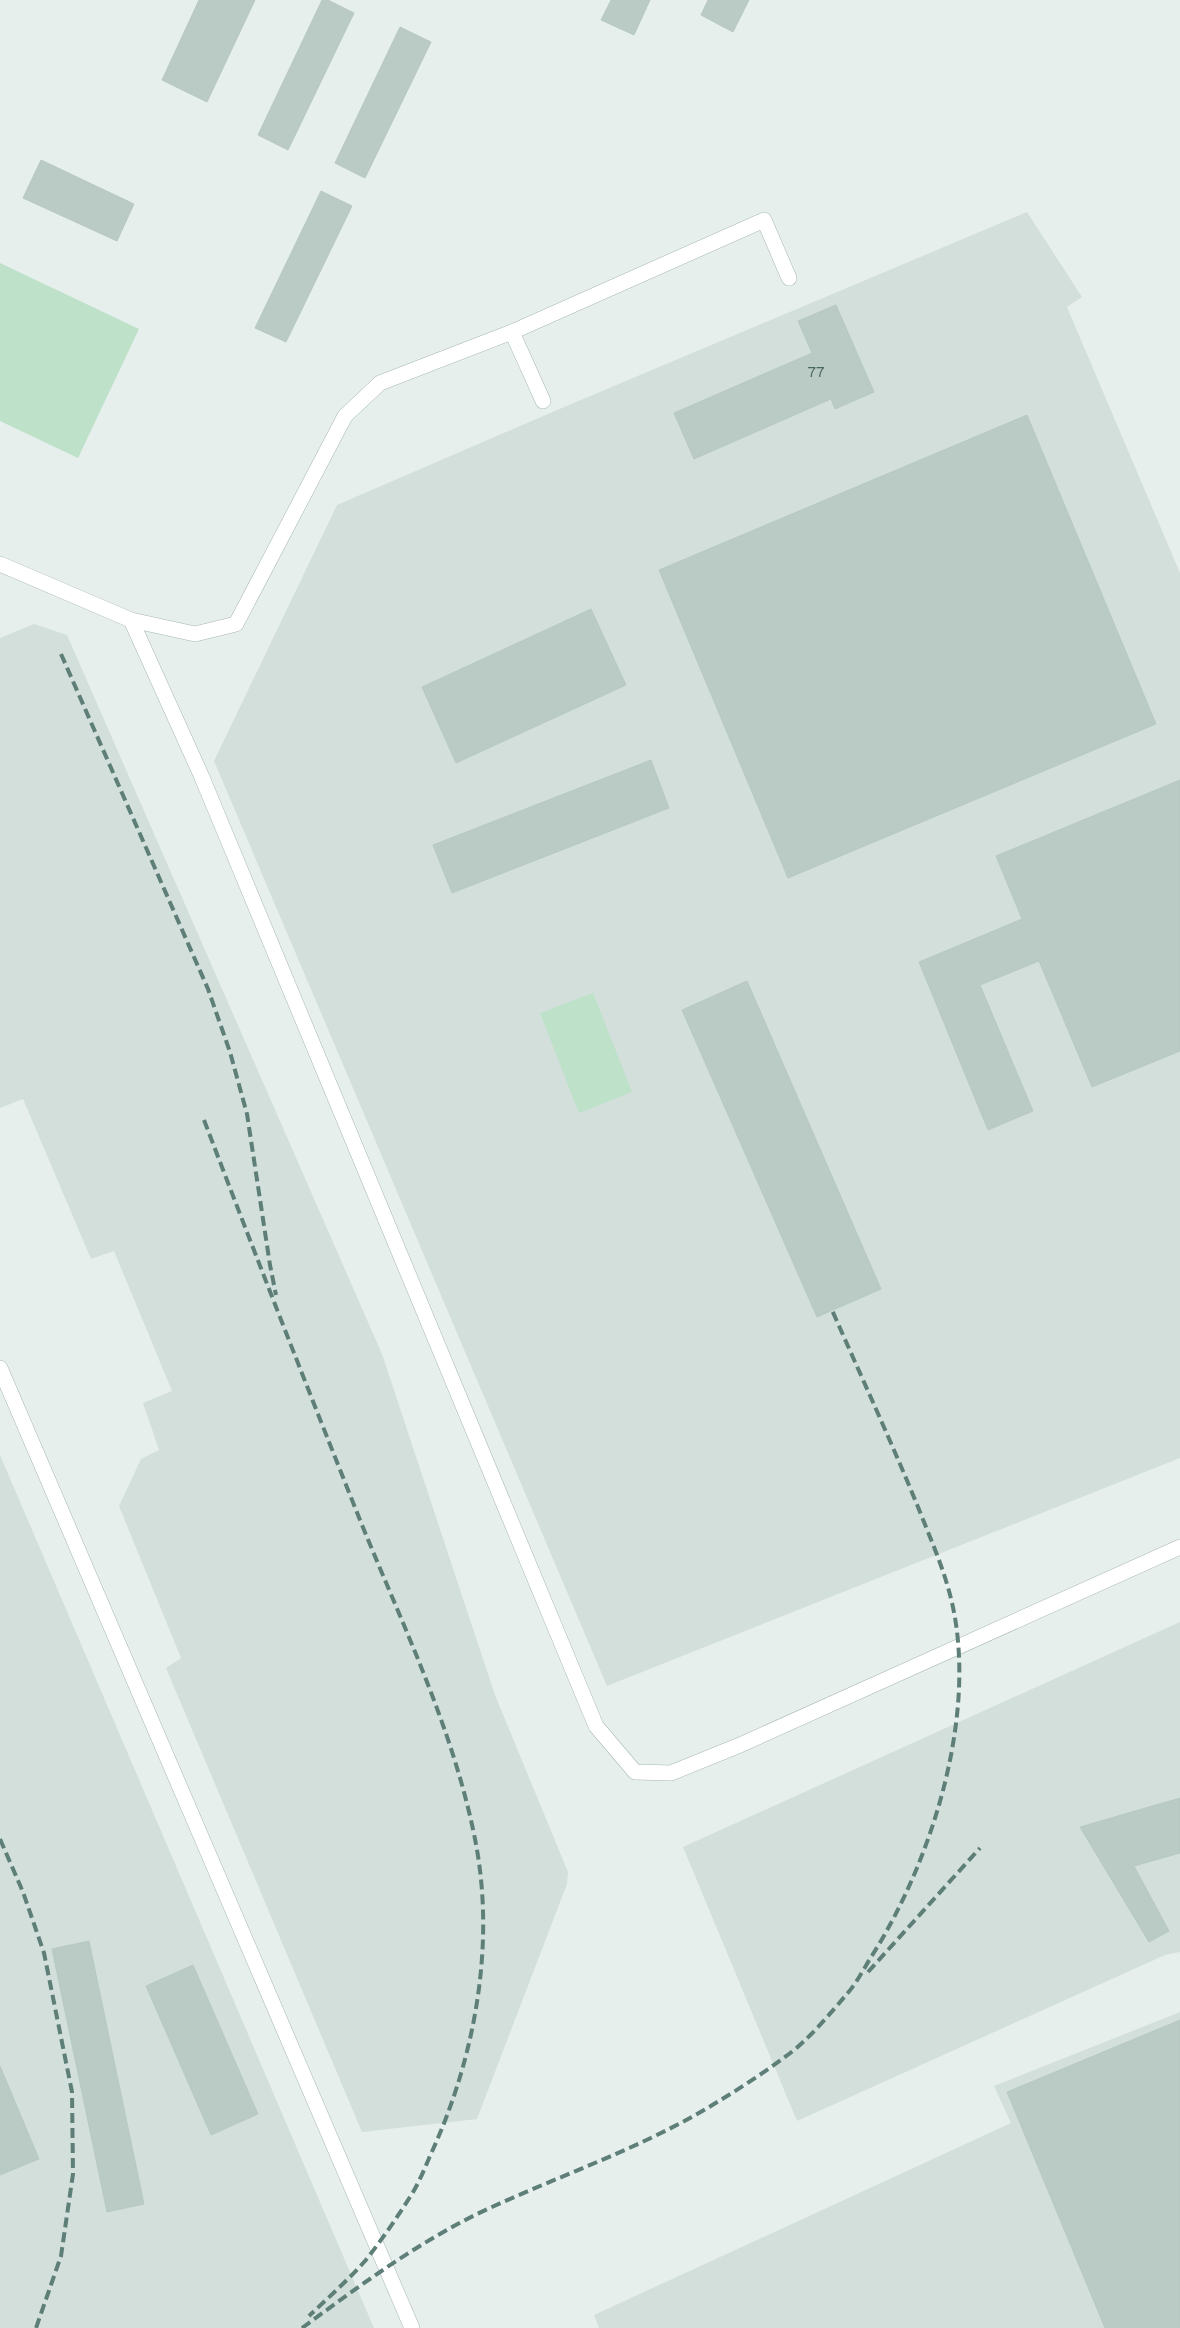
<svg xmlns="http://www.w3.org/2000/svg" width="1180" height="2328" viewBox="0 0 1180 2328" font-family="'Work Sans',sans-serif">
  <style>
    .built { fill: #d3dfdb }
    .green { fill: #bee1ca }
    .building { fill: #bacac5; stroke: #b7c9c3 }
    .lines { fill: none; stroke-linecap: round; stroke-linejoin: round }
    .minor-casing { stroke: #a8b8b4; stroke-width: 16 }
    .minor { stroke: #fff; stroke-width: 15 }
    .rail { stroke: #5e7e78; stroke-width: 4; stroke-dasharray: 10 5; stroke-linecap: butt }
    .labels { text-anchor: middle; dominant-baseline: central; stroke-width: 4; stroke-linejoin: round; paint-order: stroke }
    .number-label { font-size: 15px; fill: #49655e }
  </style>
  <rect width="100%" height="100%" fill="#e6efec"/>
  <g class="built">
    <polygon points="1027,212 1082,297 1067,307 1180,573 1180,1458 607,1686 214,761 337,505 550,413"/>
    <polygon points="34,624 67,635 382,1354 495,1695 568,1872 567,1884 477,2119 362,2132 166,1668 181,1658 119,1506 141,1459 159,1450 143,1403 172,1391 114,1251 91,1259 23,1099 0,1108 0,638"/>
    <polygon points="0,1455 374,2328 0,2328"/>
    <polygon points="1180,1622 1180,1952 1165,1955 797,2121 683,1847"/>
    <polygon points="1180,2012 1180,2328 599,2328 594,2315 1011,2123 994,2086"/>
  </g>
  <g class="green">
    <polygon points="0,263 139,329 78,458 0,421"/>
    <polygon points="593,993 632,1092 579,1113 540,1013"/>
  </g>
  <g class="building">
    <polygon points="199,0 255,0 207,102 162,80"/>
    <polygon points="322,0 328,0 354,13 288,150 258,135"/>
    <polygon points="611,0 650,0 634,35 601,20"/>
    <polygon points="708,0 749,0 733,32 701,15"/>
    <polygon points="400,27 431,42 365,178 335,163"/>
    <polygon points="41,160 134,204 117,241 23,198"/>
    <polygon points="321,191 352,206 286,342 255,328"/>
    <polygon points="836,305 874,392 835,409 831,399 694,459 674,413 812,353 798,321"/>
    <polygon points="1027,415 1156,724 788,878 659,570"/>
    <polygon points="591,609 626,685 456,763 422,687"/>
    <polygon points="651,760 669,808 452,893 433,845"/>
    <polygon points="1180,780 1180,1051 1092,1087 1039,961 980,985 1033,1111 988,1130 919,962 1022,919 996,856"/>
    <polygon points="747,981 881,1289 817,1317 682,1010"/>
    <polygon points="1180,1798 1180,1853 1134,1866 1169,1931 1149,1942 1080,1827"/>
    <polygon points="89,1941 144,2204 107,2212 52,1949"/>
    <polygon points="193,1965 258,2114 211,2135 146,1986"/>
    <polygon points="1180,2020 1180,2328 1105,2328 1007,2092"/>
    <polygon points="0,2066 39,2159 0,2175"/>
  </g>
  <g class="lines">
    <g class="minor-casing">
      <g id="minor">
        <polyline points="512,332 543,401"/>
        <polyline points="0,564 131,620 195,634 236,624 345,416 380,383 512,332 764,220 789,278"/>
        <polyline points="131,620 201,775 596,1726 635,1772 671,1773 740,1745 1180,1547"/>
        <polyline points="0,1368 412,2328"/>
      </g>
    </g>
    <use href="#minor" class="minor"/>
    <g class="rail">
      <polyline points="61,654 208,989 230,1052 247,1114 270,1265 276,1295"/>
      <path d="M204,1120C255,1254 307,1387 360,1520C402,1624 453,1728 475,1839C496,1944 475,2059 430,2156C424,2170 418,2185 410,2197C396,2219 381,2241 365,2261C348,2280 328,2298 309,2316"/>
      <polyline points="0,1839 23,1892 44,1953 72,2092 73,2174 61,2256 36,2328"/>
      <polyline points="868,1972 980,1848"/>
      <path d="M302,2328C358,2287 413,2246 475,2215C554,2177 639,2150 714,2104C739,2089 765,2072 789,2054C808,2040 830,2014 846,1995C857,1983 864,1968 873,1954C934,1857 981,1705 949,1591C941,1562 929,1535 918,1507C891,1441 861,1376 832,1310"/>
    </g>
  </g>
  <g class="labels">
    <g class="number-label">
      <text x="816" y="372">77</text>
    </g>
  </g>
</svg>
